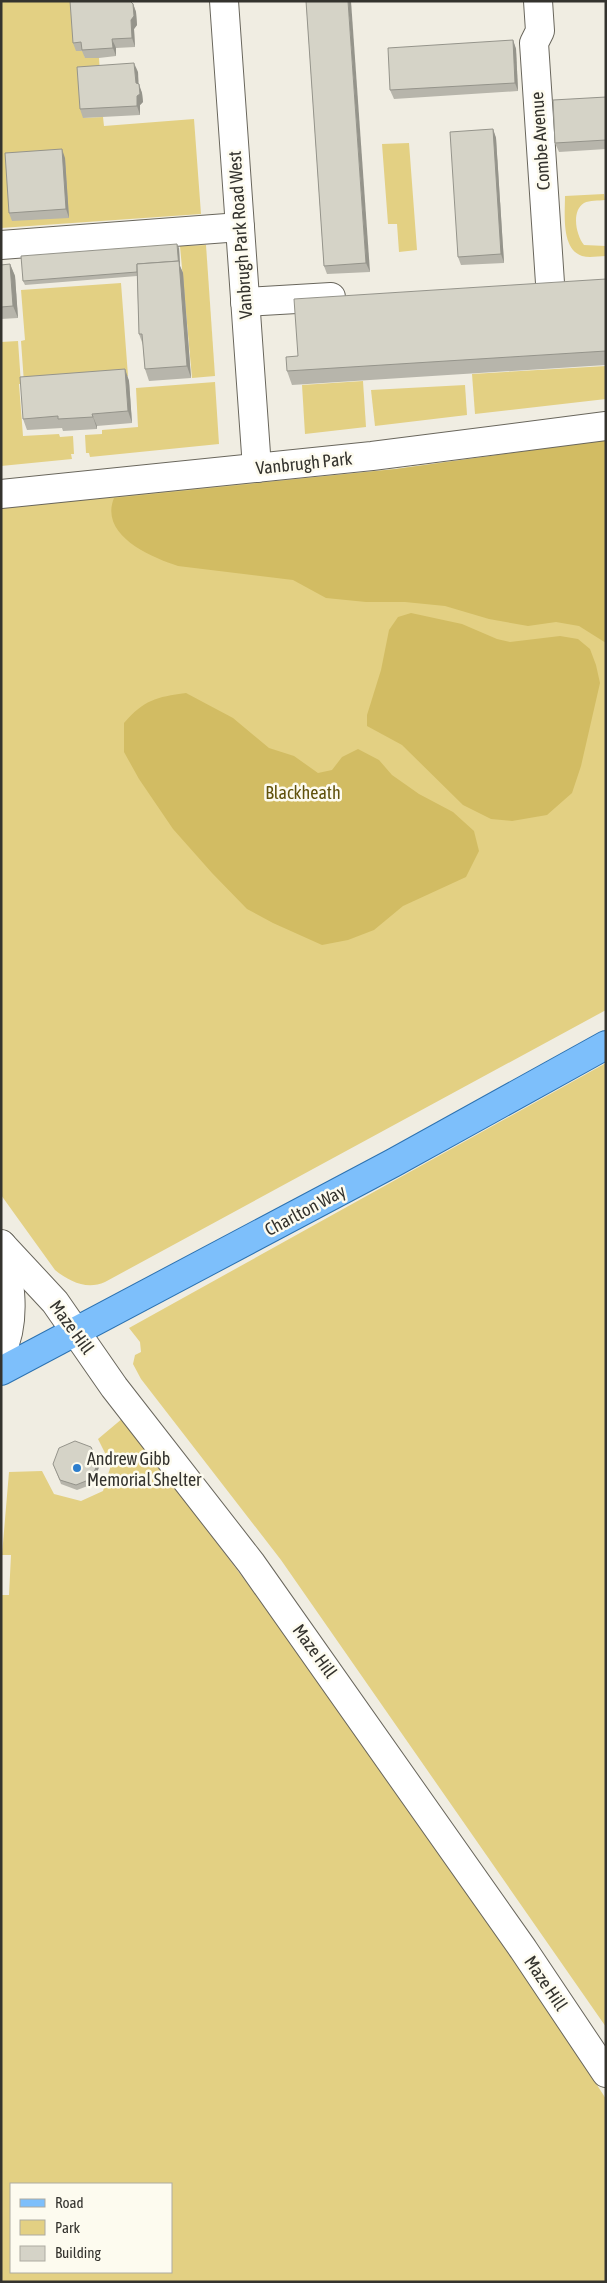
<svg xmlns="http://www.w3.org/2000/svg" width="607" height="2283" viewBox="0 0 607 2283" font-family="'Asap Condensed',sans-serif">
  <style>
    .green { fill: #e3d083; fill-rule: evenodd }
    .forest { fill: #d2bc63 }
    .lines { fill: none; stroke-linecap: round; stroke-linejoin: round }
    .minor-casing { stroke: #69665c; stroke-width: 30 }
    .major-casing { stroke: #2c72b1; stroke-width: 30 }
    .minor { stroke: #fff; stroke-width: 28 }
    .major { stroke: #7dbffb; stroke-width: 28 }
    .wall { fill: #b7b5ab }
    .shaded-wall { fill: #95948b }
    .building { fill: #d5d3c7; stroke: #95948b }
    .poi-dot { fill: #2d7ecd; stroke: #fdfbef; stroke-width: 2 }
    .labels { text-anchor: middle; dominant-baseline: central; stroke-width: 5; stroke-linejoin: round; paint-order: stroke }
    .street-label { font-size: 18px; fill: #34332e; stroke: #fdfbef }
    .park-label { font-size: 18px; fill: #61520c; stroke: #fdfbef }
    .poi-label { font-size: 18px; fill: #34332e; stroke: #fdfbef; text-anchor: start }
  </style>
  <rect width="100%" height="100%" fill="#f0ede2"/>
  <g class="green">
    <polygon points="1,1 73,1 85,58 99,58 100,74 83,118 103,117 104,126 194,119 201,214 1,228"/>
    <polygon points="409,143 417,250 399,252 397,224 388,224 382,144"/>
    <path d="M604,194L605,200C598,201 590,200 584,203C571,211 576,235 584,245L606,246V256C598,256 590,258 582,256C561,249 565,214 565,196Z"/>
    <polygon points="206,245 215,376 192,378 180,246"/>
    <polygon points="121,283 128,376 24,383 21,341 25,340 21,290"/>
    <polygon points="18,341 21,384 19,384 23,436 59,434 60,437 73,436 74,454 71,454 72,459 1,466 1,342"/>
    <polygon points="606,366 606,399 475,414 472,374"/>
    <polygon points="363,381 366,427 305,434 302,385"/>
    <polygon points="215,382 219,444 90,457 89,453 86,453 85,435 102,434 102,430 138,427 136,388"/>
    <polygon points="465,385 467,415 375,426 371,390"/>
    <path d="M606,440V1010L105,1282C87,1290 70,1282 55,1270L1,1195V508L396,469Z"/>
    <polygon points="606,1063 606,2027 281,1560 141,1379 133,1364 135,1355 141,1352 140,1342 129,1328"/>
    <path d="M123,1418L265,1607L349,1724L562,2030L606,2099V2282H1V1595H9L11,1555H2L9,1472L42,1471L54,1494L81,1501L103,1491L111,1465L98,1439ZM11,2184H171V2272H11Z"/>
  </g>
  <g class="forest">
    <path d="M606,440V643L579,626L556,622L528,626L489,619L445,606L405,602H366L326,598L293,580L178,566C150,557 99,535 114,498L396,469Z"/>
    <polygon points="411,613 462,624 497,639 510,642 560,636 578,639 590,649 596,665 600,683 581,766 572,793 547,815 512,821 491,819 463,805 402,745 367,726 367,715 381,670 389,630 398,617"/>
    <path d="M186,693L233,718L269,748L294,756L318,773L332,770L342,757L358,749L379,760L392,775L419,794L453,812L474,831L479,851L466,877L403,906L374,930L348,940L322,945L273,923L247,909L212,873L173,829L139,779L124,752V723C144,700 156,697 186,693Z"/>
  </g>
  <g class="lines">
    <g class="minor-casing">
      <g id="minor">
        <polyline points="224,1 257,468"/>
        <polyline points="538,1 540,31 534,43 550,283"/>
        <polyline points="1,245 240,227"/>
        <polyline points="245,302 331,297"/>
        <polyline points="1,494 372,456 606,426"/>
        <polyline points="1,1244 55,1302 114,1387 251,1563 523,1949 606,2073"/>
        <path d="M1,1353C17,1321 10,1280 2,1245"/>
      </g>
    </g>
    <g class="major-casing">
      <polyline id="major" points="1,1371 393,1163 606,1045"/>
    </g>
    <use href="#minor" class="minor"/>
    <use href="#major" class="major"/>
  </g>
  <g class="wall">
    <polygon points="306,1 370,272 327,274 324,266"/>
    <polygon points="133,3 136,12 137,25 134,29 135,47 116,48 116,56 99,58 85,58 82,51 76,51 73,43"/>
    <polygon points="513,40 516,49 518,91 394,99 390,90"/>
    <polygon points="138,72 138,84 142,93 143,102 140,105 140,115 83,118 80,109"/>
    <polygon points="606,97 606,149 559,152 555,143"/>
    <polygon points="493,129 496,138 504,263 461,265 458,257"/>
    <polygon points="65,158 69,218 12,221 9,213"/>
    <polygon points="179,248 180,266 183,273 191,378 149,381 145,369 143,345 139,334 137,276 25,285 23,281"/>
    <polygon points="10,264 15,276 18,318 1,319 1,265"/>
    <polygon points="606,279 606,365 292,385 287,371 298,356"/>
    <polygon points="125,369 129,381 132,423 97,426 97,429 63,431 62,428 27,430 23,419"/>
    <polygon points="98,1463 99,1467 93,1484 77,1490 61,1484 53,1464"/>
  </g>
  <g class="shaded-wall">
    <polygon points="348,1 351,1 370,272 366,263"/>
    <polygon points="133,4 136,12 137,25 134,29 135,47 132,38 131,20"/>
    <polygon points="112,39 116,48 116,56 113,48"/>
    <polygon points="513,40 516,49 518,91 515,83"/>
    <polygon points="134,63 138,72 139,91 136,83"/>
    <polygon points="139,84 142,93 143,102 140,105 140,115 137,106 137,96"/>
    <polygon points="493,129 496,138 504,263 501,254"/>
    <polygon points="62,149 65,158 69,218 66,209"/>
    <polygon points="177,244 179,248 180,266 183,273 191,378 187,366"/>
    <polygon points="10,264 15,276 18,318 13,306"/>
    <polygon points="125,369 129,381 132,423 128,411"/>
    <polygon points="92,414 97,426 97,429"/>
    <polygon points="98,1463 99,1467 93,1484 91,1479"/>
  </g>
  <g class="building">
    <polygon points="70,1 130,1 133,4 134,16 131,20 132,38 112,39 113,48 82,50 81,42 73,43"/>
    <polygon points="306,1 348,1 366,263 324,266"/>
    <polygon points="513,40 515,83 390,90 388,48"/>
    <polygon points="134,63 136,83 139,84 140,94 137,96 137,106 80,109 77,67"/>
    <polygon points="606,97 606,140 555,143 553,100"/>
    <polygon points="493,129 501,254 458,257 450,132"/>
    <polygon points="62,149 66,209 9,213 5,153"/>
    <polygon points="177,244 179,268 179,261 137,264 137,272 23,281 21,256"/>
    <polygon points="179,261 187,366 145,369 142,334 139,334 137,264"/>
    <polygon points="10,264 13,306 1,307 1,265"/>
    <polygon points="606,279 606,351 287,371 286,357 298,356 294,299"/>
    <polygon points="125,369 128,411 92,414 93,417 58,419 58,416 23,419 20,377"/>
    <polygon points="75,1441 91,1447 98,1463 91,1479 76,1485 60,1480 53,1464 59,1448"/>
  </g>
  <circle class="poi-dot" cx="77" cy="1468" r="5"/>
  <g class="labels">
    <g class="street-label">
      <text transform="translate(540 141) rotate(-94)">Combe Avenue</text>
      <text transform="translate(240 235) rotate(-94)">Vanbrugh Park Road West</text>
      <text transform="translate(304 463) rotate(-6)">Vanbrugh Park</text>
      <text transform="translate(305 1210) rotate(-28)">Charlton Way</text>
      <text transform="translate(72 1327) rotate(54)">Maze Hill</text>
      <text transform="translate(315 1651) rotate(54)">Maze Hill</text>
      <text transform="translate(546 1983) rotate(56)">Maze Hill</text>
    </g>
    <g class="park-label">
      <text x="303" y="792">Blackheath</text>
    </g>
    <g class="poi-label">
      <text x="87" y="1458">Andrew Gibb<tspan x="87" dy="21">Memorial Shelter</tspan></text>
    </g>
  </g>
  <rect width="607" height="2283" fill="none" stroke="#34332e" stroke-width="5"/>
  <rect x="10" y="2183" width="162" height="90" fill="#fdfbef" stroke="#adaba2"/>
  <rect x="20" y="2199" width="25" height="8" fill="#7dbffb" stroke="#adaba2"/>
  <text x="55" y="2208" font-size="15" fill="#34332e">Road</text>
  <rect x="20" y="2220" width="25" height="15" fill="#e3d083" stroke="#adaba2"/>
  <text x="55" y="2233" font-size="15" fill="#34332e">Park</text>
  <rect x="20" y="2246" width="25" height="15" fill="#d5d3c7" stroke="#adaba2"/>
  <text x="55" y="2258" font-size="15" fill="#34332e">Building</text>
</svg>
